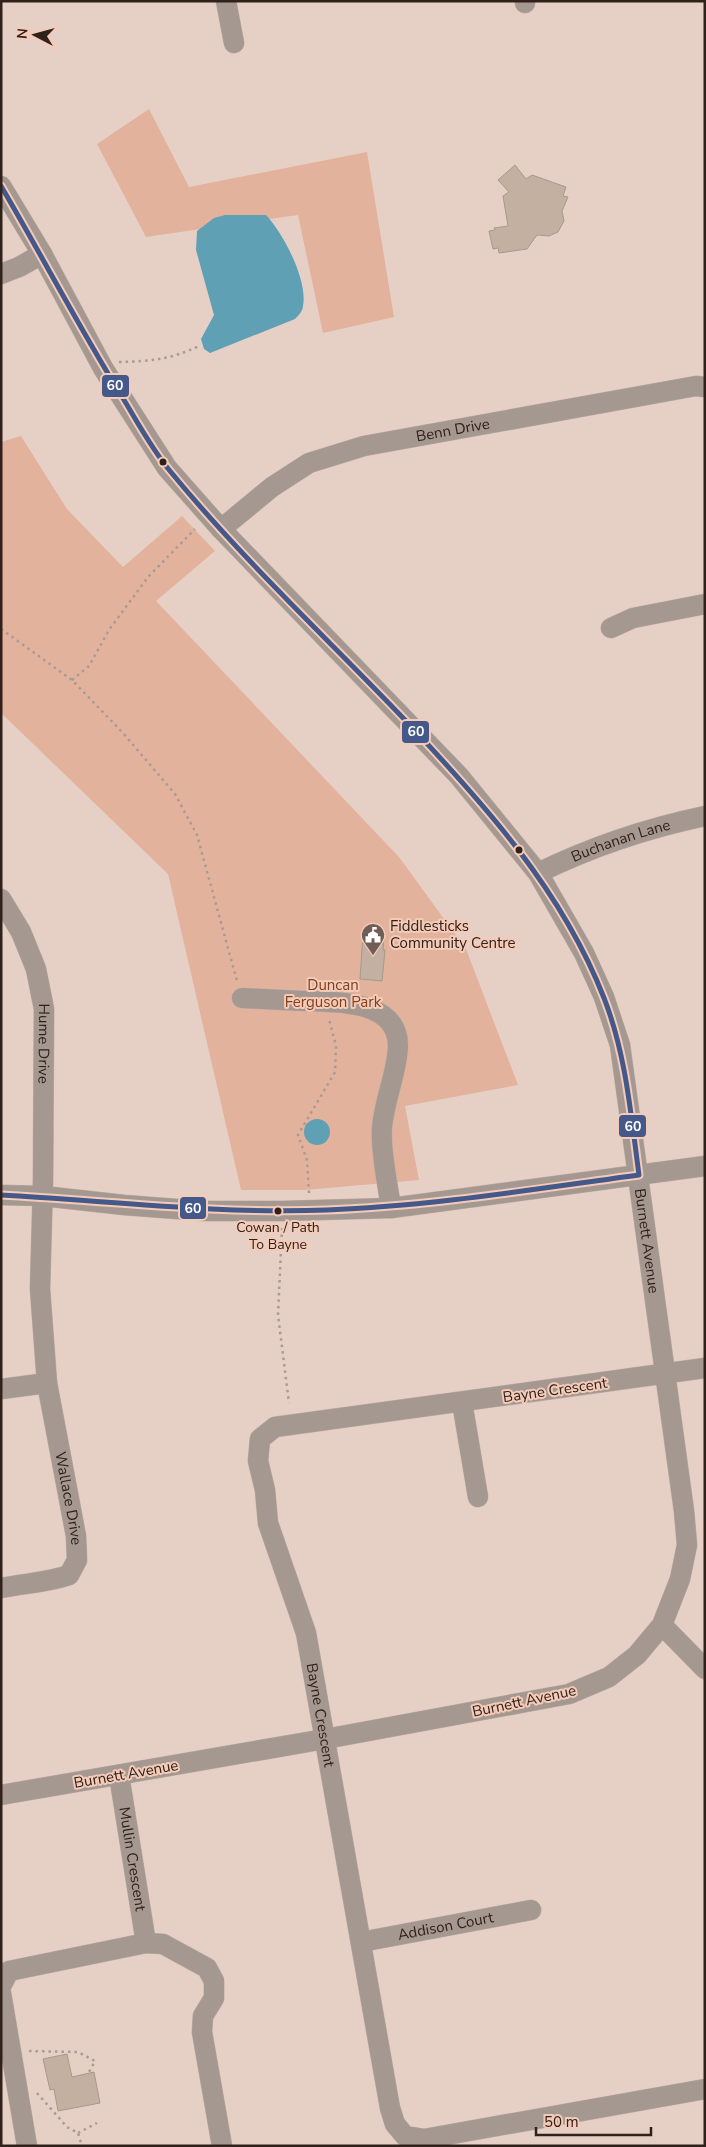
<svg xmlns="http://www.w3.org/2000/svg" width="706" height="2147" viewBox="0 0 706 2147" font-family="'Nunito Sans',sans-serif">
  <style>
    .green { fill: #e3b29c }
    .water { fill: #60a0b4 }
    .building { fill: #c4b0a0; stroke: #a7988e }
    .lines { fill: none; stroke-linecap: round; stroke-linejoin: round }
    .minor-casing { stroke: #bfaea6; stroke-width: 21 }
    .path { stroke: #a89b96; stroke-width: 2.5; stroke-dasharray: 2.5 4; stroke-linecap: butt }
    .minor { stroke: #a59891; stroke-width: 20 }
    .bus-1-casing { stroke: #f4cbb8; stroke-width: 9 }
    .bus-1 { stroke: #44588a; stroke-width: 5 }
    .bus-dot { fill: #30211a; stroke: #f4cbb8; stroke-width: 2 }
    .labels { text-anchor: middle; dominant-baseline: central; stroke-width: 4; stroke-linejoin: round; paint-order: stroke }
    .bus-label { font-size: 14px; fill: #30211a; stroke: #f4cbb8 }
    .street-label { font-size: 15px; fill: #30211a; stroke: #f4cbb8 }
    .poi-label { font-size: 15px; fill: #30211a; stroke: #f4cbb8; text-anchor: start }
    .park-label { font-size: 15px; fill: #833e1b; stroke: #f4cbb8 }
    .line-badge { stroke: #f4cbb8; stroke-width: 2 }
    .badge-label { font-size: 14px; text-anchor: middle; font-weight: bold; fill: #fff }
  </style>
  <rect width="100%" height="100%" fill="#e6d0c6"/>
  <g class="green">
    <polygon points="149,109 189,187 367,152 394,317 323,333 298,215 146,237 97,144"/>
    <polygon points="21,436 67,509 123,567 182,516 215,551 156,601 399,857 466,949 518,1085 405,1106 419,1180 305,1190 241,1190 168,874 1,713 1,442"/>
  </g>
  <g class="water">
    <path d="M225,215H266C283,233 308,280 303,306C303,311 298,316 295,319L210,353L204,349L201,339L214,315L196,250L197,231L214,218Z"/>
    <circle cx="317" cy="1132" r="13"/>
  </g>
  <g class="building">
    <polygon points="515,165 526,179 532,175 566,187 563,196 568,197 562,211 564,221 558,232 549,236 537,235 527,249 499,253 498,248 493,249 489,231 495,230 494,228 508,226 503,196 509,192 498,180"/>
    <polygon points="363,934 384,937 383,950 385,950 382,981 360,979"/>
    <polygon points="67,2054 72,2077 94,2072 100,2103 58,2111 54,2089 50,2090 43,2059"/>
  </g>
  <g class="lines">
    <g class="minor-casing">
      <g id="minor">
        <polyline points="226,1 234,43"/>
        <polyline points="525,1 525,3"/>
        <path id="s1" d="M1,186L42,254L103,368L167,468L221,529L459,776L538,873L584,953L604,997L620,1045L684,1511L687,1545L680,1579L662,1625L637,1655L609,1677L569,1694L325,1739L1,1795"/>
        <polyline points="1,274 19,267 42,254"/>
        <path id="s2" d="M221,529L272,487L309,463L364,446L696,386L705,387"/>
        <polyline points="611,628 633,618 705,604"/>
        <path id="s3" d="M538,873C591,847 648,828 705,816"/>
        <path id="s4" d="M1,899L21,932L36,969L44,1009L43,1181L40,1289L47,1383L76,1536L77,1560L69,1575C46,1583 25,1583 1,1588"/>
        <path d="M242,998C262,999 283,1000 303,1001C335,1002 398,999 398,1046C397,1074 384,1100 382,1128C380,1149 388,1186 391,1208"/>
        <polyline points="1,1195 43,1196 124,1205 203,1211 283,1211 391,1208 705,1166"/>
        <path id="s5" d="M705,1368L275,1427L260,1439L258,1461L265,1490L268,1523L306,1633L390,2108L395,2124L405,2136L424,2139L705,2089"/>
        <polyline points="1,1389 47,1383"/>
        <polyline points="462,1402 478,1497"/>
        <polyline points="662,1625 705,1669"/>
        <path id="s6" d="M119,1775L146,1943"/>
        <path id="s7" d="M361,1942L531,1910"/>
        <polyline points="1,1986 9,1971 146,1943 163,1944 207,1968 214,1981 214,1998 203,2016 202,2032 222,2146"/>
        <polyline points="1,1993 27,2146"/>
      </g>
    </g>
    <g class="path">
      <path d="M119,362C152,361 169,360 199,346"/>
      <polyline points="1,629 72,680 123,733 175,794 197,835 237,981"/>
      <polyline points="72,680 89,666 109,630 148,577 195,529"/>
      <polyline points="309,1193 307,1160 298,1135 335,1072 336,1046 329,1019"/>
      <polyline points="282,1228 278,1315 289,1403"/>
      <polyline points="29,2051 78,2052 95,2061 89,2072"/>
      <polyline points="37,2093 67,2127 78,2133 82,2146"/>
      <polyline points="78,2133 97,2123"/>
    </g>
    <use href="#minor" class="minor"/>
    <g class="bus-1-casing">
      <path id="bus-1" d="M1,186C42,256 79,327 121,395C137,421 151,448 170,471C243,560 327,638 406,721C484,804 562,890 604,998C626,1054 631,1116 639,1175C535,1189 431,1206 327,1210C217,1214 110,1201 1,1195"/>
    </g>
    <use href="#bus-1" class="bus-1"/>
  </g>
  <defs>
    <g id="civic-pin" transform="scale(1.25)"><path d="M0 17L-7.5 6A9.5 9.5 0 1 1 7.5 6Z" fill="#705e56" stroke="#f4cbb8"/><path d="M-.6-6.5H3V-4.5H.6V-3L4-1V1h2V6H-6V1h2V-1L-.6-3ZM-1.2 2.5V6h2.4V2.5Z" fill="#fff"/></g>
  </defs>
  <g fill-rule="evenodd">
    <use href="#civic-pin" x="373" y="935"/>
  </g>
  <g class="bus-dot">
    <circle cx="163" cy="462" r="4.5"/>
    <circle cx="519" cy="850" r="4.5"/>
    <circle cx="278" cy="1211" r="4.5"/>
  </g>
  <g class="labels">
    <g class="bus-label">
      <text x="278" y="1227">Cowan / Path<tspan x="278" dy="17">To Bayne</tspan></text>
    </g>
    <g class="street-label">
      <text stroke="none"><textPath href="#s2" startOffset="258">Benn Drive</textPath></text>
      <text stroke="none"><textPath href="#s3" startOffset="89">Buchanan Lane</textPath></text>
      <text stroke="none"><textPath href="#s4" startOffset="154">Hume Drive</textPath></text>
      <text stroke="none"><textPath href="#s1" startOffset="1266">Burnett Avenue</textPath></text>
      <text transform="translate(555 1390) rotate(-8)">Bayne Crescent</text>
      <text stroke="none"><textPath href="#s4" startOffset="611">Wallace Drive</textPath></text>
      <text transform="translate(524 1701) rotate(-12)">Burnett Avenue</text>
      <text stroke="none"><textPath href="#s5" startOffset="738">Bayne Crescent</textPath></text>
      <text transform="translate(126 1774) rotate(-10)">Burnett Avenue</text>
      <text stroke="none"><textPath href="#s6" startOffset="85">Mullin Crescent</textPath></text>
      <text stroke="none"><textPath href="#s7" startOffset="86">Addison Court</textPath></text>
    </g>
    <g class="poi-label">
      <text x="390" y="926">Fiddlesticks<tspan x="390" dy="17">Community Centre</tspan></text>
    </g>
    <g class="park-label">
      <text x="333" y="985">Duncan<tspan x="333" dy="17">Ferguson Park</tspan></text>
    </g>
  </g>
  <g class="line-badge">
    <rect x="101" y="374" width="29" height="24" rx="5" fill="#44588a"/>
    <rect x="401" y="720" width="29" height="24" rx="5" fill="#44588a"/>
    <rect x="618" y="1114" width="29" height="24" rx="5" fill="#44588a"/>
    <rect x="179" y="1196" width="28" height="24" rx="5" fill="#44588a"/>
  </g>
  <g class="badge-label">
    <text x="115" y="390">60</text>
    <text x="416" y="736">60</text>
    <text x="633" y="1131">60</text>
    <text x="193" y="1213">60</text>
  </g>
  <rect width="706" height="2147" fill="none" stroke="#30211a" stroke-width="5"/>
  <g transform="translate(35 35) rotate(276)" stroke="#f4cbb8" stroke-width="4" paint-order="stroke">
  <path d="M0-4L9 19L0 12L-9 19Z" fill="#30211a"/>
  <text y="-8" font-size="14" font-weight="bold" text-anchor="middle" fill="#30211a">N</text>
  </g>
  <path d="M536 2127v8h115v-8" fill="none" stroke="#30211a" stroke-width="2.5"/>
  <text x="544" y="2127" font-size="15" fill="#30211a" stroke="#f4cbb8" stroke-width="4" paint-order="stroke">50 m</text>
</svg>
